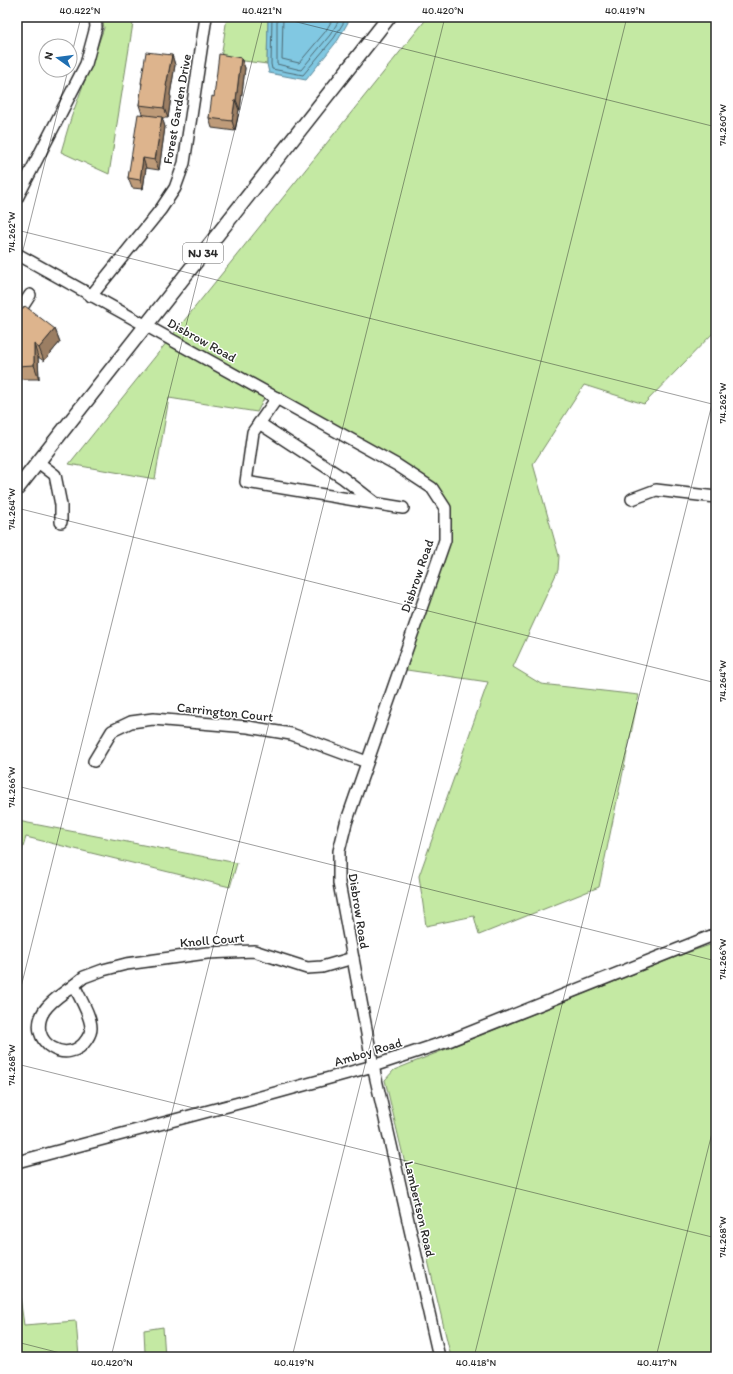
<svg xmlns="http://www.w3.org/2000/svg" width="733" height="1374" viewBox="0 0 733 1374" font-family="Itim,sans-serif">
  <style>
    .green { fill: #c4e9a3; stroke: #788a67 }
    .water { fill: #81c8e2; stroke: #5f8999 }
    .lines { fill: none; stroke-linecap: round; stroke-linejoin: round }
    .shore { stroke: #4d6a74; stroke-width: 1 }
    .minor-casing { stroke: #2b2b2b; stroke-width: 14 }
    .major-casing { stroke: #2b2b2b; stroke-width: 16 }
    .minor { stroke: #fff; stroke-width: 11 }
    .major { stroke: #fff; stroke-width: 13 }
    .wall { fill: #be9b79; stroke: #2b2b2b }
    .shaded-wall { fill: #9b7e63; stroke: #2b2b2b }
    .building { fill: #ddb48d; stroke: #2b2b2b }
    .ticks { fill: none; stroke: #2b2b2b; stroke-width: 1; stroke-opacity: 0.45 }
    .labels { text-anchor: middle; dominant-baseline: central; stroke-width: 3; stroke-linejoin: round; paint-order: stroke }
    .shield { fill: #fff; stroke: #6b6b6b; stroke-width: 1 }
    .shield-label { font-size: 12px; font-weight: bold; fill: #2b2b2b }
    .street-label { font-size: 13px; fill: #2b2b2b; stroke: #fff }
    .neatline { fill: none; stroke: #2b2b2b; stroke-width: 1.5 }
    .ticks-label { font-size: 10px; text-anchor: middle; fill: #2b2b2b }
  </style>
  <rect width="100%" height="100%" fill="#fff"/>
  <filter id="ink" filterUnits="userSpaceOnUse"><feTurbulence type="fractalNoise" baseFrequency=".025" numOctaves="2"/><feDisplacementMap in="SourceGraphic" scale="8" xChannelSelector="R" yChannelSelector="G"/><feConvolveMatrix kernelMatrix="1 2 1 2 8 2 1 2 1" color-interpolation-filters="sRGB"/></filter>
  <g filter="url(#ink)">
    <g class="green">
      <polygon points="102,17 134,17 109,174 61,152 71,118 104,28"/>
      <polygon points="227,17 269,17 268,20 267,64 221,58"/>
      <polygon points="428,17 716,17 716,330 644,404 584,385 533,464 559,556 558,570 513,667 541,684 639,695 599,887 479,935 474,916 426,926 419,876 488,682 400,669 446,541 446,513 416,480 267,393 257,412 169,398 155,479 69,464"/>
      <polygon points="17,820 23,822 237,863 230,887 26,837 17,867"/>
      <polygon points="716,943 716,1357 451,1357 385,1080 394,1070 686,953"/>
      <polygon points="17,1276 24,1325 76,1321 79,1357 17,1357"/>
      <polygon points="163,1327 165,1357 118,1357 145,1353 144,1330"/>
    </g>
    <polygon class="water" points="269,17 351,17 338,40 306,80 269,73 267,64 268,20"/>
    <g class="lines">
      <g class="shore">
        <polyline points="272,17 271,64 272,69 303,75 334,38 347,17"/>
        <polyline points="277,17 277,64 301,70 330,35 341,17"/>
        <polyline points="283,17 282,59 299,63 325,32 334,17"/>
      </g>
      <g class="minor-casing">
        <g id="minor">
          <polyline points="17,198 86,64 96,27 95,17"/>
          <polyline points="17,254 397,465 432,488 445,508 445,540 346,823 339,851 339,883 373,1066 439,1357"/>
          <polyline points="91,296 161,209 175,188 184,163 206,17"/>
          <polyline points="17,315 30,295"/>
          <polyline points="277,398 253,432 246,482 403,508"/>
          <polyline points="259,423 343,478 374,502"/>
          <polyline points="38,462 55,475 61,505 61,522"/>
          <polyline points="632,499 656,490 716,497"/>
          <polyline points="94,761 112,731 131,722 153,719 248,727 291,734 367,762"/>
          <polyline points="74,985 84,977 103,970 126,964 207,953 254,951 307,968 322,967 353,958"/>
          <path d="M74,985C79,997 91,1015 91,1028C91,1032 89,1036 87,1039C69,1068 25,1042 44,1011C51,1000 64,993 74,985Z"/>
          <polyline points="17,1162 250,1100 373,1066 451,1040 716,934"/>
        </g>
      </g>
      <g class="major-casing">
        <polyline id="major" points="17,489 389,17"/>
      </g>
      <use href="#minor" class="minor"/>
      <use href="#major" class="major"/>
    </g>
    <g class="wall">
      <polygon points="172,55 175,65 170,95 171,97 168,118 162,118 165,127 159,170 146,168 143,189 132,188 128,178 142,114 139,105 142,86 141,83"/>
      <polygon points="241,58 245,68 240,110 239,110 235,131 212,128 209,118 214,97"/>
      <polygon points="17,315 55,329 60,342 44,361 38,357 39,379 17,379"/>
    </g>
    <g class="shaded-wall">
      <polygon points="172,55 175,65 170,95 171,97 168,118 164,108 166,86"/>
      <polygon points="241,58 245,68 240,110 236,100"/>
      <polygon points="235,100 239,110 235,131 232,121"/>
      <polygon points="162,117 165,127 159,170 155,160"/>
      <polygon points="143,158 146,168 143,189 140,180"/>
      <polygon points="55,329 60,342 44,361 39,348"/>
      <polygon points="34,344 38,357 39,379 34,365"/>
    </g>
    <g class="building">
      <polygon points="146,52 172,55 166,86 167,87 164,108 139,105 142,83 141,83"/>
      <polygon points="219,54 241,58 236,100 235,100 232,121 209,118 212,96 214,97"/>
      <polygon points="138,114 162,117 155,160 143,158 140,180 128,178"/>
      <polygon points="25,306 55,329 39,348 34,344 34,365 17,366 17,315"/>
    </g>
  </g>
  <path class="ticks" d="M277,17L716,127M70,61L81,17M17,230L716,405M17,274L68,70M17,508L716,683M17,786L716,961M17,1003L263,17M17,1064L716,1238M17,1342L76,1357M111,1357L445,17M292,1357L627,17M474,1357L716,388M656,1357L716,1117"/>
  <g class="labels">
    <rect class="shield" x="183" y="243" width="40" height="20" rx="3"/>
    <g class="shield-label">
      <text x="203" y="253">NJ 34</text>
    </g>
    <g class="street-label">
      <text transform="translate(177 109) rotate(-80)">Forest Garden Drive</text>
      <text transform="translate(202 340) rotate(29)">Disbrow Road</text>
      <text transform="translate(417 576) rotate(-71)">Disbrow Road</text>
      <text transform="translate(225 712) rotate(6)">Carrington Court</text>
      <text transform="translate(359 911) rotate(81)">Disbrow Road</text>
      <text transform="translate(212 940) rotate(-5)">Knoll Court</text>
      <text transform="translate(368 1052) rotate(-17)">Amboy Road</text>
      <text transform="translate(420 1209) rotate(77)">Lambertson Road</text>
    </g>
  </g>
  <rect width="733" height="1374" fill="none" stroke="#fff" stroke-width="44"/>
  <g transform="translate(58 58) rotate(284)"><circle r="19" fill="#ffffff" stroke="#aaaaaa"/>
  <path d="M0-3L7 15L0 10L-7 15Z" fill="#1f6fb2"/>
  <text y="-6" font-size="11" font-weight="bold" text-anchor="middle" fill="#2b2b2b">N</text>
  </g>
  <rect x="22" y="22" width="689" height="1330" class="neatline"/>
  <g class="ticks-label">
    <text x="80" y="14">40.422°N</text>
    <text x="262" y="14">40.421°N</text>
    <text x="443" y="14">40.420°N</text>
    <text x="625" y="14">40.419°N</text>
    <text transform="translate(722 125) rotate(-90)" y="4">74.260°W</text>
    <text transform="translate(11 232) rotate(-90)" y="4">74.262°W</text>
    <text transform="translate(722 403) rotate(-90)" y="4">74.262°W</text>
    <text transform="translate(11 509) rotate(-90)" y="4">74.264°W</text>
    <text transform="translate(722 681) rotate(-90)" y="4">74.264°W</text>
    <text transform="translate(11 787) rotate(-90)" y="4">74.266°W</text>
    <text transform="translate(722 959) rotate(-90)" y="4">74.266°W</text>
    <text transform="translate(11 1065) rotate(-90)" y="4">74.268°W</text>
    <text transform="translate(722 1237) rotate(-90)" y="4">74.268°W</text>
    <text x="112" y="1366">40.420°N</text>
    <text x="294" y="1366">40.419°N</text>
    <text x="476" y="1366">40.418°N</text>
    <text x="657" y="1366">40.417°N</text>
  </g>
</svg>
